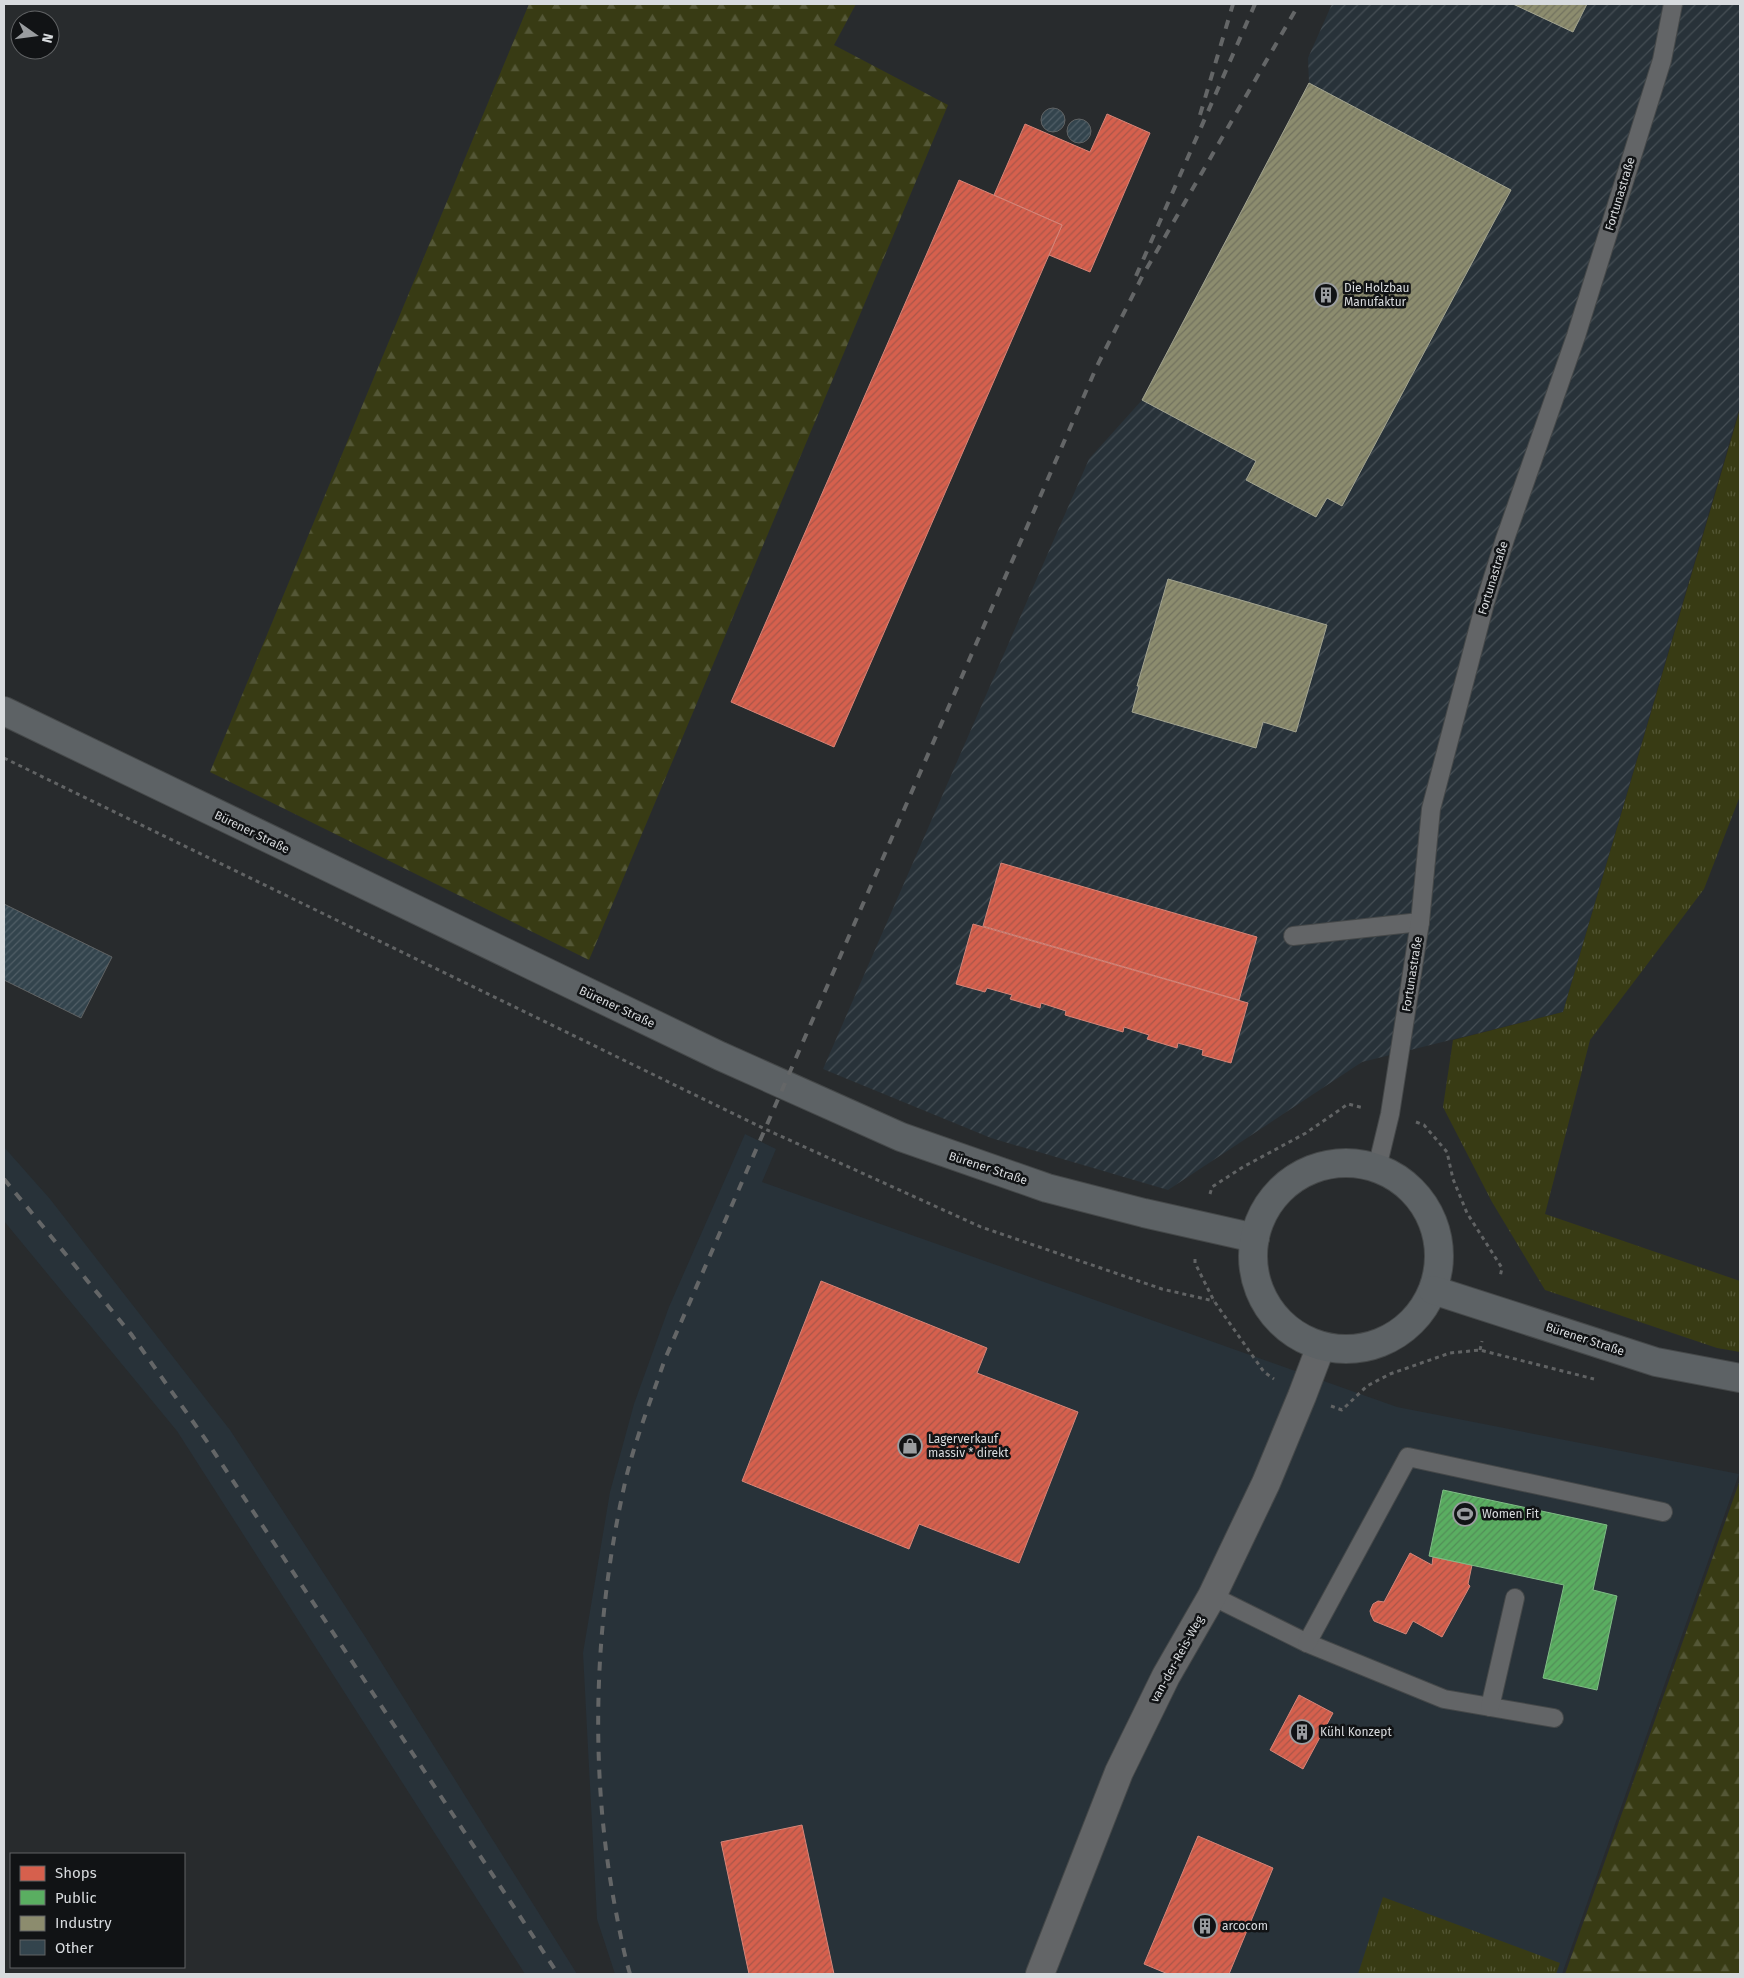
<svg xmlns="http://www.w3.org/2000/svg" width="1744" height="1978" viewBox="0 0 1744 1978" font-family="'Fira Sans',sans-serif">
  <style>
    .built { fill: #283239 }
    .industrial { fill: url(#industrial-furrows) }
    .grass { fill: url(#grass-tufts) }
    .forest { fill: url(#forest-firs) }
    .shops { fill: url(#shops-hatch); stroke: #d78578 }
    .public { fill: url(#public-hatch); stroke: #80bc86 }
    .industry { fill: url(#industry-hatch); stroke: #a3a490 }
    .building { fill: url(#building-hatch); stroke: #606364 }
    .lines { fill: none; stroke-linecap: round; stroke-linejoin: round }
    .service-casing { stroke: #454849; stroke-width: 20 }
    .minor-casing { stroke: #454849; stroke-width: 30 }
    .secondary-casing { stroke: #454849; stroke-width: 30 }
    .path { stroke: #616364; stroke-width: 3; stroke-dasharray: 4 4; stroke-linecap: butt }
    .service { stroke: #636567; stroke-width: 18 }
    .minor { stroke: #636567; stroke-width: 28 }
    .secondary { stroke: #5d6265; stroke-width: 28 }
    .rail { stroke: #646667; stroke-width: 4; stroke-dasharray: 9 9; stroke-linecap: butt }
    .labels { text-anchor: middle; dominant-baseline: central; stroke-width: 5; stroke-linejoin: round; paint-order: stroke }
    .street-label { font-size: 12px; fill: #d8dbde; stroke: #111315 }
    .poi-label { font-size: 12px; fill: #d8dbde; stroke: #111315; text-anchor: start }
  </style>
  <defs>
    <pattern id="industrial-furrows" width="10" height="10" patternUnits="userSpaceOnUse" patternTransform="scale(1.25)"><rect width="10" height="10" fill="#283239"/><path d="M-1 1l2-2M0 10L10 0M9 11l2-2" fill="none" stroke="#464f55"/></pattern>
    <pattern id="grass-tufts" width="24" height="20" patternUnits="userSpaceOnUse" patternTransform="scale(1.25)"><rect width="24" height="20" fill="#383b14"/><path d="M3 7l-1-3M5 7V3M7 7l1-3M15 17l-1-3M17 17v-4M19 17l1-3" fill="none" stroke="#545736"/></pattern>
    <pattern id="forest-firs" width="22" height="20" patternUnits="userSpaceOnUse" patternTransform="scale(1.25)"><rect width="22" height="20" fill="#383b14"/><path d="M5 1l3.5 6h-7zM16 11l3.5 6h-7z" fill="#545736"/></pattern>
    <pattern id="shops-hatch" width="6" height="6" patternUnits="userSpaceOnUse" patternTransform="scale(1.25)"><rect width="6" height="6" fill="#d6604d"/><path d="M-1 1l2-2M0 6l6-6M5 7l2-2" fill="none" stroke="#a9574a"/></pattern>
    <pattern id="public-hatch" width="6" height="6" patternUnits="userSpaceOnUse" patternTransform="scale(1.25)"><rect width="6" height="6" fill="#5aae61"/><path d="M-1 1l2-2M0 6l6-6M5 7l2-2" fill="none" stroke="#528e58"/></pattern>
    <pattern id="industry-hatch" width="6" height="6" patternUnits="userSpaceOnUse" patternTransform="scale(1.25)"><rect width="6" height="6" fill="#8c8c6e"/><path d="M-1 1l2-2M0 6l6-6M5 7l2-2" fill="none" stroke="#72725f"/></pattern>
    <pattern id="building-hatch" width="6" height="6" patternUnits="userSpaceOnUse" patternTransform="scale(1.25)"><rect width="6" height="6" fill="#33444d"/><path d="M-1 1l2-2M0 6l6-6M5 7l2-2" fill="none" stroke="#505e66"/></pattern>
  </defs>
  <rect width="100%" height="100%" fill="#282b2d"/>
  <g class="built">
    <polygon points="745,1134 776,1149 762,1182 1397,1407 1739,1474 1562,1974 615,1974 597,1919 583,1653 610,1492 634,1404 669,1307"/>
    <polygon points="4,1147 50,1199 230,1430 366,1638 577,1974 525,1974 177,1431 4,1221"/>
  </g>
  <polygon class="industrial" points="1332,4 1740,4 1740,406 1563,1012 1362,1062 1168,1190 991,1138 823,1069 1089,459 1142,400 1309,83 1308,58"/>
  <g class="grass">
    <polygon points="1740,409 1740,796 1704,889 1590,1040 1545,1214 1740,1281 1740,1352 1717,1348 1545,1290 1492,1202 1443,1107 1453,1040 1563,1012"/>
    <polygon points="1383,1897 1560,1963 1556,1974 1358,1974"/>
  </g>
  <g class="forest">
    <polygon points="529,4 856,4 834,45 948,105 589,960 210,772"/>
    <polygon points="1740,1480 1740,1974 1565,1974"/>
  </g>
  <g class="shops">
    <polygon points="1107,114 1150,133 1090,272 1049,255 1062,225 994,195 1025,124 1090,152"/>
    <polygon points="959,180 1062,225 834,747 731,702"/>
    <polygon points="1001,863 1257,937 1239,1000 983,926"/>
    <polygon points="973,924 1248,1003 1231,1063 1202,1055 1203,1050 1178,1043 1177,1048 1147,1039 1149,1035 1124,1027 1123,1032 1065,1015 1066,1011 1041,1003 1040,1008 1010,999 1012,995 987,988 985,992 956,984"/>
    <polygon points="821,1281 987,1348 977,1373 1078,1412 1019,1563 919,1524 909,1549 742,1481"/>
    <polygon points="1410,1553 1432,1565 1433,1557 1472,1565 1468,1584 1470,1586 1442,1637 1413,1621 1406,1634 1374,1621 1371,1615 1370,1611 1373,1604 1378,1601 1384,1602"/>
    <polygon points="1299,1695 1333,1713 1303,1769 1270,1750"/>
    <polygon points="802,1825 834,1974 749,1974 721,1842"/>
    <polygon points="1198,1836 1273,1868 1229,1974 1168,1974 1144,1964"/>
  </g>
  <polygon class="public" points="1443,1490 1607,1525 1593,1590 1617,1596 1597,1690 1543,1678 1564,1585 1429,1556"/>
  <g class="industry">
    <polygon points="1513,4 1587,4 1573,32"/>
    <polygon points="1309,83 1511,190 1342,506 1327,498 1316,517 1246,480 1256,461 1142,400"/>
    <polygon points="1168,579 1327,625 1296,732 1263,722 1256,748 1132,712 1139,686 1137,686"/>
  </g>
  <g class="building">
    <circle cx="1053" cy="120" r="12"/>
    <circle cx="1079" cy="131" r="12"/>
    <polygon points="4,904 112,957 81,1018 4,980"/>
  </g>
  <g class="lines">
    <g class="service-casing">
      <g id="service">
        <polyline points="1293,936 1420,922"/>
        <polyline points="1377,1168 1390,1114 1420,922 1431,809 1485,603 1505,539 1576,336 1662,60 1673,4"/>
        <polyline points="1212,1596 1307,1643 1444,1699 1554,1718"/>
        <polyline points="1307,1643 1408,1457 1663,1512"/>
        <polyline points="1490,1707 1515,1598"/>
      </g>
    </g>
    <g class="minor-casing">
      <polyline id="minor" points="1040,1974 1119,1772 1166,1676 1212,1596 1266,1483 1302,1396 1321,1346"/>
    </g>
    <g class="secondary-casing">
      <g id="secondary">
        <polyline points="4,711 720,1056 901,1137 1047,1188 1144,1213 1255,1238"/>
        <circle cx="1346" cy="1256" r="93"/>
        <polyline points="1433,1290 1656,1362 1740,1378"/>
      </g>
    </g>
    <g class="path">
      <polyline points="4,758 765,1129 981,1227 1162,1289 1214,1301"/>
      <polyline points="1416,1122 1424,1125 1447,1152 1453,1179 1467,1213 1502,1268 1500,1277"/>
      <polyline points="1210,1194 1212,1187 1243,1167 1306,1133 1348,1104 1364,1108"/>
      <polyline points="1195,1259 1195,1263 1214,1301 1264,1372 1274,1379"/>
      <polyline points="1480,1350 1482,1341"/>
      <polyline points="1331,1406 1342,1410 1367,1386 1390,1374 1450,1353 1480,1350 1594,1379"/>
    </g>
    <use href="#service" class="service"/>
    <use href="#minor" class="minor"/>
    <use href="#secondary" class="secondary"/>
    <g class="rail">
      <polyline points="1200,115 1233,4"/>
      <polyline points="1136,276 1255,4"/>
      <polyline points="4,1179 131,1334 208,1443 558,1974"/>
      <path d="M630,1974C624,1954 620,1933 616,1912C588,1769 594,1615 627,1474C637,1435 652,1397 665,1359L1097,366L1143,275L1299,4"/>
    </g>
  </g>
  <defs>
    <g id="building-ring" transform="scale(1.25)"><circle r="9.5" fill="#111315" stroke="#9a9da0" stroke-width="1.5"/><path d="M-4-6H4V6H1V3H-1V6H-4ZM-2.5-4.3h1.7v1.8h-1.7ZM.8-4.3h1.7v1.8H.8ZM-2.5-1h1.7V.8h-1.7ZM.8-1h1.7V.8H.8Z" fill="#9a9da0"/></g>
    <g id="shop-ring" transform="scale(1.25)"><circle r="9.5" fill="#111315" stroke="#9a9da0" stroke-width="1.5"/><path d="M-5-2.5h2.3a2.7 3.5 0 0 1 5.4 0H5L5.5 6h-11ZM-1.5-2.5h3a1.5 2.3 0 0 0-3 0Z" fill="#9a9da0"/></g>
    <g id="stadium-ring" transform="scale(1.25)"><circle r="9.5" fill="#111315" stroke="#9a9da0" stroke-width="1.5"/><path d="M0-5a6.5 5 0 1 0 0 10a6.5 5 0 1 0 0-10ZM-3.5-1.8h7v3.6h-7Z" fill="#9a9da0"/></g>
  </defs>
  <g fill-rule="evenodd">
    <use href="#building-ring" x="1326" y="295"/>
    <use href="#shop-ring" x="910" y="1446"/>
    <use href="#stadium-ring" x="1465" y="1514"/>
    <use href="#building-ring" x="1302" y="1732"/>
    <use href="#building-ring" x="1205" y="1926"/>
  </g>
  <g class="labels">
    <g class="street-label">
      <text transform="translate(1620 194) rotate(-73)">Fortunastraße</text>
      <text transform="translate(1493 578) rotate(-73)">Fortunastraße</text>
      <text transform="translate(252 832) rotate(26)">Bürener Straße</text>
      <text transform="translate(1412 974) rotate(-81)">Fortunastraße</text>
      <text transform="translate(617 1007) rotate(25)">Bürener Straße</text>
      <text transform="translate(988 1168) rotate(18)">Bürener Straße</text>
      <text transform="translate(1585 1339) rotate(18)">Bürener Straße</text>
      <text transform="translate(1177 1659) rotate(-61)">van-der-Reis-Weg</text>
    </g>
    <g class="poi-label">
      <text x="1344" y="288">Die Holzbau<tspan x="1344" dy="14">Manufaktur</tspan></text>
      <text x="928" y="1439">Lagerverkauf<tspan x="928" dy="14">massiv * direkt</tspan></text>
      <text x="1482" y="1514">Women Fit</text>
      <text x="1320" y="1732">Kühl Konzept</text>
      <text x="1222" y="1926">arcocom</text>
    </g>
  </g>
  <rect width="1744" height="1978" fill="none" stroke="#d8dbde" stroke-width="10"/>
  <rect x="10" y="1853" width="175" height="115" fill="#111315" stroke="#616365"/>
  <rect x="20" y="1866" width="25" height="15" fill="#d6604d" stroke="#616365"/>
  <text x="55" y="1878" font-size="15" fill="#d8dbde">Shops</text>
  <rect x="20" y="1890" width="25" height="15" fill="#5aae61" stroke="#616365"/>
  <text x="55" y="1903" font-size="15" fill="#d8dbde">Public</text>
  <rect x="20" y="1916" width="25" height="15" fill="#8c8c6e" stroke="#616365"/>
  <text x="55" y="1928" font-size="15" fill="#d8dbde">Industry</text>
  <rect x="20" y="1940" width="25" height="15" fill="#33444d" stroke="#616365"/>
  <text x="55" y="1953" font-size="15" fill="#d8dbde">Other</text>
  <g transform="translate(35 35) rotate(104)"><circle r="24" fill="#111315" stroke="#616365"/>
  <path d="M0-4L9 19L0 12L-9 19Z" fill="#9a9da0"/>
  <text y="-8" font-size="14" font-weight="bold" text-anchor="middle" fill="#d8dbde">N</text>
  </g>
</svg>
